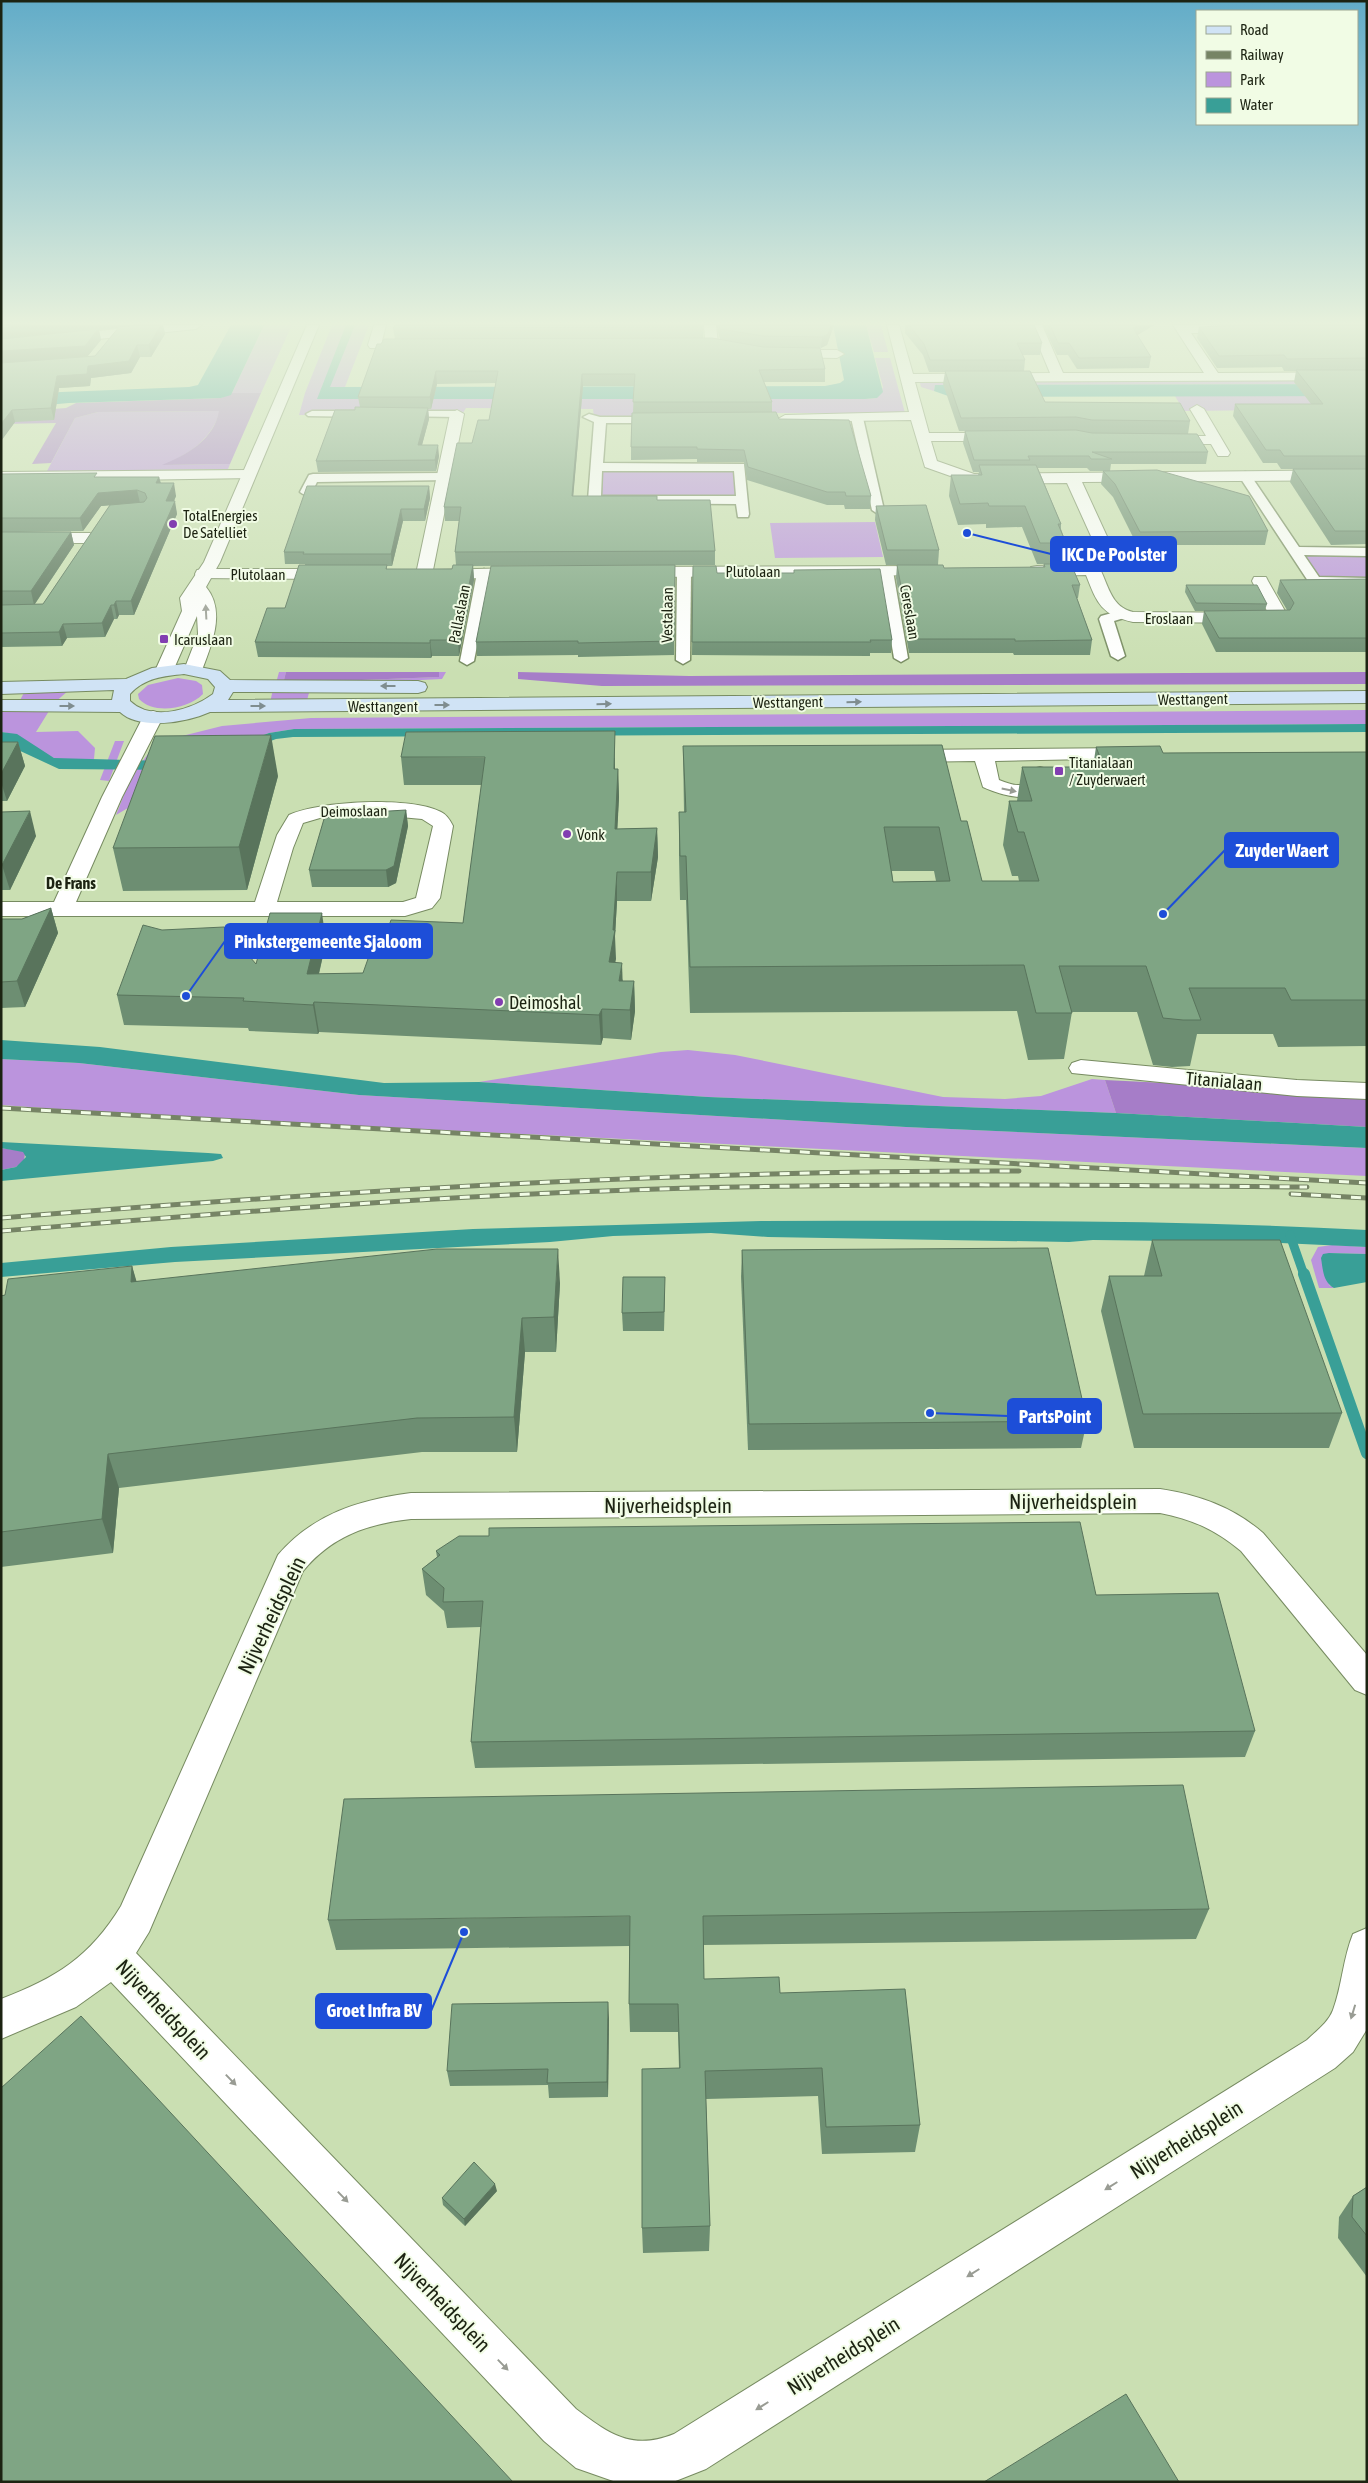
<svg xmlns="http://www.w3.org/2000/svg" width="1368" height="2483" viewBox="0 0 1368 2483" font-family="'Asap Condensed',sans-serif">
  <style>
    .green { fill: #bb94dd }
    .forest { fill: #a67dc8 }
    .water { fill: #399f97 }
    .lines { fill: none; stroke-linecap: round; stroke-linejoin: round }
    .stream-far1 { stroke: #399f97; stroke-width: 9 }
    .stream { stroke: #399f97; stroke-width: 12 }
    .pedestrian-casing { stroke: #778b61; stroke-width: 3 }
    .minor-casing { stroke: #778b61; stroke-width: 2 }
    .tertiary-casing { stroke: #778b61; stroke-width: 2 }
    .secondary-casing { stroke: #778b61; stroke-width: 2 }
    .pedestrian { fill: #fff; fill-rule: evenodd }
    .minor { fill: #fff; fill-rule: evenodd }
    .tertiary { fill: #fff; fill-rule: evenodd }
    .secondary { fill: #d0e3f5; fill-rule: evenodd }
    .rail-casing { stroke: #768465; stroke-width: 5 }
    .rail { stroke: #f1fce5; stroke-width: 3; stroke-dasharray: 10; stroke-linecap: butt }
    .wall { fill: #6d8e72; fill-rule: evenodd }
    .shaded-wall { fill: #59745c }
    .building { fill: #7fa584; stroke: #59745c; fill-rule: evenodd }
    .oneway { fill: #999c94 }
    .oneway2 { fill: #7f8d8f }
    .poi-dot { fill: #823eb1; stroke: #f1fce5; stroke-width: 2 }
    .labels { text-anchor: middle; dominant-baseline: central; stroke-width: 4; stroke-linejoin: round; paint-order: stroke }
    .far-poi-label { font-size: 15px; fill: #1c2312; stroke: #f1fce5; text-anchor: start }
    .far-street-label { font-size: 15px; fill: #1c2312; stroke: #f1fce5 }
    .far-neighbourhood-label { font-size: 16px; font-weight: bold; fill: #1c2312; stroke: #f1fce5 }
    .poi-label { font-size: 18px; fill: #1c2312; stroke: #f1fce5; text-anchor: start }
    .street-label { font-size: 18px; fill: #1c2312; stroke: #f1fce5 }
    .near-street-label { font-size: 21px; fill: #1c2312; stroke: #f1fce5 }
    .leader { fill: none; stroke: #1d4ed8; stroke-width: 2 }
    .callout-dot { fill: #1d4ed8; stroke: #f1fce5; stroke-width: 2 }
    .callout { fill: #1d4ed8; stroke: #1d4ed8; stroke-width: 2 }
    .callout-label { font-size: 19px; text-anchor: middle; font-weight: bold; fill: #fff }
  </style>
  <rect width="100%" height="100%" fill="#cadfb2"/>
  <g class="green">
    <polygon points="264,325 292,325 261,393 232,393"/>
    <polygon points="332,325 369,325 345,387 330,387 323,384 318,399 865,399 877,398 883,387 875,358 890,358 905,413 775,413 774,416 594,417 593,409 466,408 461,416 299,415 305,393"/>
    <polygon points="866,325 881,325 888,352 874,352"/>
    <polygon points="1367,380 1367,384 935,385 934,391 921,387 920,383"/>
    <polygon points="1175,396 1367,396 1367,409 1184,411"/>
    <path d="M220,411C212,439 189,454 164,465L230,464L228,469L47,471L75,418L98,412Z"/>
    <polygon points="594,467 739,467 741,500 594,500"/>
    <polygon points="875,522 883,557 775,558 770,523"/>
    <polygon points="1295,551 1367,552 1367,582 1315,581"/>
    <polygon points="279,672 286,672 284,680 362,680 439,677 439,672 446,672 442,679 360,683 276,683"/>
    <path d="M178,678L196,681L202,685L203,694C188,709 154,715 139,699L138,694L148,685Z"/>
    <polygon points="26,689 69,690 53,704 18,704"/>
    <polygon points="273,689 310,689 306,704 270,703"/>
    <path d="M1,710L49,711L36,732L78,731L95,748L94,759C81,760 66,762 54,758C33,750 29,735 1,732Z"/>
    <polygon points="1367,710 1367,724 294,729 269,733 250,740 173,748 182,736 222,726 311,718"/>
    <polygon points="115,741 124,741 109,781 100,780"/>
    <polygon points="156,743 133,805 116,815 131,777"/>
    <polygon points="688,1050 735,1055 943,1097 1005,1099 1041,1096 1092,1079 1105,1080 1116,1113 708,1097 479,1082 661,1052"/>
    <polygon points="1,1059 79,1063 359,1095 906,1127 1367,1148 1367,1176 158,1116 1,1105"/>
    <polygon points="1332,1245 1367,1247 1367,1254 1329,1253 1329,1285 1334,1288 1319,1288 1311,1260 1318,1247"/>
  </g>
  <g class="forest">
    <path d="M232,393H261L230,464L162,465C186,455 214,440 219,411L98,412L75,418L51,463L32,464L56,423L1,424V413L66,408L76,403L221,398Z"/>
    <polygon points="286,672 439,672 439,677 362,680 284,680"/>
    <polygon points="518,672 689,676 1367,672 1367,684 602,686 518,679"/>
    <polygon points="1105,1080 1367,1093 1367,1127 1116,1113"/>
    <polygon points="1,1148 23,1151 25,1154 24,1161 16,1167 1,1170"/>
  </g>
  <g class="water">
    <polygon points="231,325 264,325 231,395 221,398 69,403 1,409 1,397 61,392 189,387 198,385"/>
    <polygon points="346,325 355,325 330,387 825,386 840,383 844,380 833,325 866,325 883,392 877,398 865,399 317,399"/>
    <polygon points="1367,384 1367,396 951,397 934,391 935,385"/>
    <polygon points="1367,724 1367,732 293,737 276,739 231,756 179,770 59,769 1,742 1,732 17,734 54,758 165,761 250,740 269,733 294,729"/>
    <polygon points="1,1040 100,1047 384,1083 479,1082 708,1097 1116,1113 1367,1127 1367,1148 906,1127 359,1095 79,1063 1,1059"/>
    <polygon points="1,1142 208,1153 221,1154 223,1158 213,1161 1,1181 1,1170 16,1167 26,1157 23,1152 1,1148"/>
    <path d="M761,1221C963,1221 1165,1219 1367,1230V1247L1259,1242L1093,1240L1069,1242L768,1237L711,1233L613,1236L550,1242L175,1262L1,1277V1263L171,1247L473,1229Z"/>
    <path d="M1329,1253L1367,1254V1282L1334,1288C1323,1282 1323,1270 1321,1258L1323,1254Z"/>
  </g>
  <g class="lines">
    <polyline class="stream-far1" points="1290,1235 1304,1275"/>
    <polyline class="stream" points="1304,1274 1367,1453"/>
    <g class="pedestrian-casing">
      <g id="pedestrian">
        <polygon points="312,411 364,411 370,414 364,417 308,416 306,414"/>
        <polygon points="398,411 457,411 463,414 457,417 394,416 394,412"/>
        <path d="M589,414L600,417H661L667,420L661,423H606L603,463L744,464L749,514L748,517H738L736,504L590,503L588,500L594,422L583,417ZM602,471H734L736,496H601Z"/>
        <polygon points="857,415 863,418 884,510 878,514 872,510 851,418"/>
        <polygon points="1245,472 1249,473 1299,547 1367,548 1367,556 1304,555 1319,577 1367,578 1367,586 1310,584 1239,476"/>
        <path d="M444,473L448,474L450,477L448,480L317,482L314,488H331L337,492C331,498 306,498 300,492L309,475L313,474Z"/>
        <polygon points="886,567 893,571 908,658 901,662 894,658 879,571"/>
        <polygon points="684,568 691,572 690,660 683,664 676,660 677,572"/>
        <polygon points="484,569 491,573 474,661 467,665 460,661 477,573"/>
        <polygon points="1119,611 1126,615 1124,618 1114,621 1125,656 1118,660 1111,656 1099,619 1101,616"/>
      </g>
    </g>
    <g class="minor-casing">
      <g id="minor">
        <polygon points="156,325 202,325 196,329 1,349 1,341"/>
        <polygon points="374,325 386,325 382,341 414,341 421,345 414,349 370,348 368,345"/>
        <polygon points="704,325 716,325 718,344 717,347 680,348 674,344 680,340 705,340"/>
        <path d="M887,325H899L913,374L1050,373L1030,325H1042L1063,373H1204L1173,325L1240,326L1241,329L1240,332L1235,333H1191L1218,373L1367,372V380L915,382L929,433H1002L1009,437L1002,441H931L937,461L974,474L1367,470V480L1082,482L1116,556L1110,566L1101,571C1109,588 1112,607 1133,612L1268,613L1252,581L1254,577H1266L1268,581L1289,618L1286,622L1280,623L1133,622C1101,615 1097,603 1086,575L1037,576L1031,575L1029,571L1031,567L1037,566L1086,565L1100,556L1067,483L973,484L925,467L911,420L780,422L778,419L785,415L909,412Z"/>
        <polygon points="786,350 837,350 844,354 837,358 781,357 779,354 781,351"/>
        <polygon points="1197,405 1204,409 1230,453 1228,456 1218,456 1211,444 1164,444 1157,440 1164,436 1206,436 1190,409"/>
        <path d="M457,410L464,414L433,570L526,568L532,569L534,573L532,577L437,579C430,577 426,579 418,578L416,574L450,414Z"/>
        <polygon points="248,470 253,472 256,475 253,478 1,482 1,472"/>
        <polygon points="1,533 90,533 98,538 90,543 1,543"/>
        <polygon points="934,566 940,567 942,571 940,575 637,577 631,576 629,572 631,568 637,567"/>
        <polygon points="203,569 334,569 340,570 342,574 340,578 334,579 197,578 195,574 197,570"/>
        <path d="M153,711L160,713L163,717L122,797L76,902H255L277,835L289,815C319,801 411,796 441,812C447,815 450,820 453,826L440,898L432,908L405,916H1V902H54L102,797L143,717L146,713ZM379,815L422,819L433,826L416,898L403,902H277L293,848L303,823L320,818Z"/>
        <path d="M1133,748L1140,750L1143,754L1140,758L995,761L999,780C1012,785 1020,788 1032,781L1030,773L1033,769L1040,767L1047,769L1053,783C1037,806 1003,796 983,787L975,761L908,762L901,760L898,756L901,752L908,750Z"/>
        <polygon points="1081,1060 1297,1080 1367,1083 1367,1099 1297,1096 1072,1073 1069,1068 1072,1063"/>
      </g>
    </g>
    <g class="tertiary-casing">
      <g id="tertiary">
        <path d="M307,325H319L220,562L206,587C226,611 212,644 202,670L199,674H187L184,670L198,634L197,616L173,671L170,675H158L155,671L182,611L180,598L204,562Z"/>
        <path d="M1160,1489C1199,1495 1233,1507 1263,1533L1367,1655V1695L1355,1690L1241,1551C1216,1530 1192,1519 1160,1513L411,1519C367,1524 332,1536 303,1571L149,1932L136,1953L576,2409C609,2434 632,2451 674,2434L1307,2040C1316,2031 1328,2023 1333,2010C1342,1986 1343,1958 1353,1934L1367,1928V2029L1353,2052L1335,2068L706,2469L673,2482H616L576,2468L544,2441L111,1982L76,2007L1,2039V1999C56,1978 90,1957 121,1906L278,1555C313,1514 359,1500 411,1493Z"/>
      </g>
    </g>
    <g class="secondary-casing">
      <path id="secondary" d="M184,664L220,671L230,680L418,681L425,683L427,687L425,691L418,693L233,692L228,700L1367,691V703L210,712C188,722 140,731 120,712L1,711L2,700H112L114,690L1,694V682L126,679L152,668ZM184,674L208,679L215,687L213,694C192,710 152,722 130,701V694C144,678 164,676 184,674Z"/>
    </g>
    <use href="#pedestrian" class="pedestrian"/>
    <use href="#minor" class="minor"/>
    <use href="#tertiary" class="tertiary"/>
    <use href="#secondary" class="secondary"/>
    <g class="rail-casing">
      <g id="rail">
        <polyline points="1,1108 1367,1183"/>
        <polyline points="1291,1194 1367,1198"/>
        <path d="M1,1218C340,1191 679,1170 1019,1171"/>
        <path d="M1,1231C202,1215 403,1198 604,1191C838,1182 1073,1185 1307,1187"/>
      </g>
    </g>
    <use href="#rail" class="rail"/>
  </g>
  <g class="wall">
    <path d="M1,325H163L165,334L151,357H140L131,373L91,378L90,386L59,388L54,420L15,422L1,441ZM118,328L95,356L87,357L101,340L99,330Z"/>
    <polygon points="703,325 703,338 720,339 716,325 834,325 827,345 820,348 825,369 825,382 764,382 772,402 772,412 779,419 871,496 870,509 845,509 844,505 827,505 747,480 744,462 697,462 697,459 631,460 631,447 633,413 634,386 583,386 573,496 657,500 715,551 715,565 473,566 474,580 459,656 432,656 431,658 258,657 255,642 285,608 305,565 305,564 285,564 284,552 429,486 430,498 425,521 403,521 392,566 387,566 387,569 452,569 456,565 455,552 459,521 445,521 444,507 472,443 489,420 496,383 437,384 431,409 428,409 429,419 422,445 439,456 436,471 318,472 316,461 355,410 360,407 358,397 395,339 393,328"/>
    <polygon points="905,325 1034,325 1042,343 1040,355 1022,355 1025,360 1024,371 1045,402 1190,421 1188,434 1208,452 1206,464 1111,464 1110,471 1090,471 1087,468 1038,468 1061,524 1061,529 1066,543 1063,564 1037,564 1022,527 986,528 986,524 958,525 949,496 951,475 978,475 979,472 973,472 963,443 965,431 1074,430 959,431 943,384 945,372 929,372 923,355 905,333"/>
    <polygon points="1043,325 1154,325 1137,335 1151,357 1149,368 1077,369 1068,355 1057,355"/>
    <polygon points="1367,325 1367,469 1281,469 1277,463 1263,463 1233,416 1235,404 1311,404 1294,382 1296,371 1284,371 1282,367 1217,368 1197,338 1199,327"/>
    <polygon points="1293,469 1367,469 1367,544 1331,545 1290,482"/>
    <polygon points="1103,471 1268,531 1265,545 1137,545 1113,497 1101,484"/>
    <path d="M1,474L98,477H159L161,483L176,496L174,501L177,514L134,615H119L117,619H114L105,637L67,638L62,646L1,647ZM110,505L43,604H35L74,545L71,532H19L83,531L101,506Z"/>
    <polygon points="876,506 939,550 938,565 886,565 875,520"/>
    <polygon points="1044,564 1080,585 1078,598 1077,598 1092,640 1090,655 1014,655 1013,653 909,653 896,578 897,565 944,568 1043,567"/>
    <polygon points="675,565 674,655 578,657 578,655 477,656 476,642"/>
    <polygon points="693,566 717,573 794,573 794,570 892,640 891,653 870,653 870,656 692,655"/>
    <polygon points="1367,579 1367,652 1216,652 1202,624 1204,611 1195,611 1185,592 1186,585 1267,604 1265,610 1287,610 1277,593 1280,580"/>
    <polygon points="1,742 18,742 25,766 7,801 1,801"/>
    <path d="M683,746L961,821L982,881H1019L1018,876H1012L1003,845L1009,801H1017L1022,767H1093L1096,747L1163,753L1367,752V1046L1278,1047L1273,1034H1197L1190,1066L1172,1067L1153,1065L1137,1012H1072L1064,1059L1028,1060L1017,1011L690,1013L686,900H680L679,856V812H684ZM892,871H934L936,881L893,882Z"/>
    <polygon points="401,757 615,758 615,769 618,769 619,797 617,829 657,828 658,857 651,901 617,901 615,936 615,962 623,981 634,981 635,1011 631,1040 603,1038 601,1045 319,1032 318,1034 249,1031 248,1028 124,1025 117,995 256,964 326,942 319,974 363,973 378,957 463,923 482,785 404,785"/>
    <polygon points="278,776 247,890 123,891 113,848"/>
    <polygon points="406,810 408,826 396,883 388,887 312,887 309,870"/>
    <polygon points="1,812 36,836 10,890 1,890"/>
    <polygon points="51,908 58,933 25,1007 1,1008 1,919 22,919"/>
    <polygon points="1152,1240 1342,1413 1329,1448 1134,1448 1101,1311 1109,1276 1144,1276"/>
    <polygon points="742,1250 1087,1421 1081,1448 748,1450 741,1277"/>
    <polygon points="132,1266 136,1281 560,1283 556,1352 525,1352 517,1452 422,1452 119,1488 113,1553 1,1567 1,1296"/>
    <polygon points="665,1295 664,1331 623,1331 622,1313"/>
    <polygon points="436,1551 1096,1595 1255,1731 1245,1757 475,1768 471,1742 481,1627 447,1628 444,1611 426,1595 422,1569 437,1557"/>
    <polygon points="1209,1909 1196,1939 703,1945 704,1979 780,1993 920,2125 915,2152 822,2154 818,2096 706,2099 710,2226 709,2251 643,2253 642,2228 679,2068 678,2032 630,2032 629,2004 629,1946 336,1950 328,1920"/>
    <polygon points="609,2018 608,2097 549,2098 548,2085 450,2086 447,2071"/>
    <polygon points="1367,2187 1367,2277 1338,2238 1339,2217 1353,2196"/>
    <polygon points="497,2191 465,2226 443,2205 442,2198"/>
  </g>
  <g class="shaded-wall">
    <polygon points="29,325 149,325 99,330 101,340 87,357 1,363 1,328"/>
    <polygon points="161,325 163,325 165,334 151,357 149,345"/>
    <polygon points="831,325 834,325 827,345 821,348 822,337"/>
    <polygon points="1138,325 1154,325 1131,339 1133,328"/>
    <polygon points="137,345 140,357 131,373 91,378 90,386 59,388 54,420 51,408 57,376 88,366"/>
    <polygon points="436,371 437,384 431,409 430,397"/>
    <polygon points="582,374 583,386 572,510 572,496"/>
    <polygon points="428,408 429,419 419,456 418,445"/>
    <polygon points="12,410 15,422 1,441 1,424"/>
    <polygon points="438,445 439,456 436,471 435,460"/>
    <polygon points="159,477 162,490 156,483"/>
    <polygon points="174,483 176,496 168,514 166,501"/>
    <polygon points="429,486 430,498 425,521 424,509"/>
    <polygon points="137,490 140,503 101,506 83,531 80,518 98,493"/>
    <polygon points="175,501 177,514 134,615 131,601"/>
    <polygon points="401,509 403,521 392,566 391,554"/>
    <polygon points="71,532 74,545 34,605 31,591"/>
    <polygon points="473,565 474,580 459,656 458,640"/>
    <polygon points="116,601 119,615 117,619 114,605"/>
    <polygon points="111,605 114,619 105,637 102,623"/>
    <polygon points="63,624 67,638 62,646 59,632"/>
    <polygon points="430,640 432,656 431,658 430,643"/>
    <polygon points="615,731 615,797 614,769"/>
    <polygon points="271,735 278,776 247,890 239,847"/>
    <polygon points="18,742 25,766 7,801 1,782 1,774"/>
    <polygon points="618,769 619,797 616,857 615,829"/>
    <polygon points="406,810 408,826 396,883 388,887 386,870"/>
    <polygon points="30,811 36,836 10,890 2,865"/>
    <polygon points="657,828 658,857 651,901 651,872"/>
    <polygon points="617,872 617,901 615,936 616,959 610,991 609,962 613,930"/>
    <polygon points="51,908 58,933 25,1007 17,981"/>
    <polygon points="322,913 326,942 312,1003 307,974"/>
    <polygon points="622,963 623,992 620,1010 619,981"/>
    <polygon points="634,981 635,1011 631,1040 630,1010"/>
    <polygon points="314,1002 319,1032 318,1034 313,1005"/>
    <polygon points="602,1009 603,1038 601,1045 599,1015"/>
    <polygon points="558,1249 560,1283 556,1352 554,1317"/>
    <polygon points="132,1266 142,1300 131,1282"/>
    <polygon points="522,1318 525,1352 517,1452 514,1417"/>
    <polygon points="108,1454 119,1488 113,1553 102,1519"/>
    <polygon points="608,2002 609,2018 608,2097 607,2082"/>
    <polygon points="495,2184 497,2191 465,2226 464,2219"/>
  </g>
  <g class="building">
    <polygon points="1,325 29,325 1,328"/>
    <polygon points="139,325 161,325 149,345 137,345 129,361 88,366 87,374 57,376 51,408 12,410 1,424 1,363 95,356 119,327"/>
    <polygon points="395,325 703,325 703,327 393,328"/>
    <polygon points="719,325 831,325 828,334 822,337 763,336 720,329"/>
    <polygon points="909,325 1034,325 1042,343 1017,343 1025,360 930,360 924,344"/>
    <polygon points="1050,325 1138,325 1133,328 1151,357 1079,358 1069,343 1058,343"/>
    <polygon points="1250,325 1367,325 1367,358 1287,359 1284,355 1219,356 1199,327"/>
    <polygon points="98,329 85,346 1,351 1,339"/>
    <polygon points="712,338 763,347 820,348 825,369 759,370 772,402 633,402 635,374 582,374 572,496 657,496 657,500 710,500 715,551 455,552 461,507 444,507 457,443 472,443 478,420 489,420 498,371 436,371 430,397 358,397 377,344 381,344 384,339"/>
    <polygon points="1296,370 1367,370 1367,456 1284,456 1280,450 1266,450 1235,404 1323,404"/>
    <polygon points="945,371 1030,371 1045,402 1180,403 1190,421 1092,420 1076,417 961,418"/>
    <polygon points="355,407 428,408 418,445 438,445 435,460 316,461 335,410 355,410"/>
    <polygon points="776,412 779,419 849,420 871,496 846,496 845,492 827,492 748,467 744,450 697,449 697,447 631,447 632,413"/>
    <polygon points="1076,430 1092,433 1197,434 1208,452 1092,452 1112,459 1091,459 1089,456 1028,456 1030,460 974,460 965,431"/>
    <polygon points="979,465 1036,465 1061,524 1058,524 1066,543 1040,543 1025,506 989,506 988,503 960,504 951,475 982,475"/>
    <polygon points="1293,469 1367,469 1367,531 1335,531"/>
    <polygon points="1157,470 1249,496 1268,531 1140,532 1115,484 1103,471"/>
    <polygon points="97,473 94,477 159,477 156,483 174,483 166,501 175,501 131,601 116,601 114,605 111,605 102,623 63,624 59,632 1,633 1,605 43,604 110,505 144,502 147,498 145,493 137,490 98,493 80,518 1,518 1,474"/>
    <polygon points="307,486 429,486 424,509 401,509 391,554 303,554 304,552 284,552"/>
    <polygon points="926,505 939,550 887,550 876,506"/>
    <polygon points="1,532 71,532 31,591 1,591"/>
    <polygon points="1044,564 1071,564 1080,585 1072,585 1092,640 1015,641 1015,639 911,639 897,565 943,565 944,568 1045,567"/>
    <polygon points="299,565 387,565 386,569 452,569 453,565 473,565 458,640 430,640 430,643 255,642 267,608 285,608"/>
    <polygon points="675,565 674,641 578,643 578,641 476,642 491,566"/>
    <polygon points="693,566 716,566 717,573 794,573 794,570 880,569 892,640 870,640 871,642 692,642"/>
    <polygon points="1367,579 1367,638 1219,638 1204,611 1290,610 1294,603 1280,580"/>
    <polygon points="1186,585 1257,585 1267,604 1196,603"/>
    <polygon points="615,731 614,769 618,769 615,829 657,828 651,872 617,872 613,930 615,930 609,962 622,963 619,981 634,981 630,1010 602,1009 599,1015 314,1002 313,1005 243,1001 244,998 117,995 143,925 162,930 224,927 256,964 270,913 322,913 307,974 363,973 369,956 378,957 391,920 463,923 485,757 401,757 406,732"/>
    <polygon points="271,735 239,847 113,848 155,736"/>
    <polygon points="1,742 18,742 1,774"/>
    <path d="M942,745L961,821H967L982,881H1039L1024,832H1018L1009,801H1032L1022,767H1104L1096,747L1160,746L1163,753L1367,752V1000H1291L1285,988H1189L1201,1020H1183L1163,1018L1146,966H1059L1072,1013H1036L1024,965L690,967L686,856H680L679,812H686L683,746ZM884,827H939L950,881L893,882Z"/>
    <polygon points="406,810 394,866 386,870 309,870 324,819 339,814"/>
    <polygon points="30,811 2,865 1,865 1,812"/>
    <polygon points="51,908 17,981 1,982 1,919 22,919"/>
    <polygon points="1152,1240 1280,1240 1342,1413 1143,1414 1109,1276 1162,1276"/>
    <polygon points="1048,1248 1087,1421 749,1424 742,1250"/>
    <polygon points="437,1249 558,1249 554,1317 522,1318 514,1417 417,1418 108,1454 102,1519 1,1532 1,1296 5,1295 8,1279 132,1266 131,1282"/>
    <polygon points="623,1277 665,1277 664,1312 622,1313"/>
    <polygon points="1080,1522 1096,1595 1218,1593 1255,1731 471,1742 483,1601 443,1602 444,1588 422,1569 440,1555 436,1551 459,1536 489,1536 489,1528"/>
    <polygon points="1183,1785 1209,1909 703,1916 704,1979 779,1977 780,1993 905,1989 920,2125 826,2127 822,2068 705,2071 710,2226 642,2228 642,2069 680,2068 678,2004 629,2004 630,1916 328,1920 344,1799"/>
    <polygon points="608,2002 607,2082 547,2083 548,2069 447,2071 452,2004"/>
    <polygon points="81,2016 513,2482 1,2482 1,2088"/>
    <polygon points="474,2162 495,2184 464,2219 442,2198"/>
    <polygon points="1367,2187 1367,2236 1352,2217 1353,2196"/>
    <polygon points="1126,2394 1179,2482 984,2482"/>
  </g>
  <defs><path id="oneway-solid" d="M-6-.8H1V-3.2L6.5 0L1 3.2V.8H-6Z" transform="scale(1.25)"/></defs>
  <g class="oneway">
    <use href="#oneway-solid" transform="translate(206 612) rotate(-93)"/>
    <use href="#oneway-solid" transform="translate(1009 790) rotate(12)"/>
    <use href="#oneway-solid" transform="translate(1353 2012) rotate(107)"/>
    <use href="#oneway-solid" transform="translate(231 2080) rotate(46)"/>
    <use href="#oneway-solid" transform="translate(1111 2186) rotate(148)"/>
    <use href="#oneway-solid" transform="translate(343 2197) rotate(46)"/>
    <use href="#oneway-solid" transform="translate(973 2273) rotate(148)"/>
    <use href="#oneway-solid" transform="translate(503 2365) rotate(46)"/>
    <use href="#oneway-solid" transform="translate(762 2406) rotate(148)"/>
  </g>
  <g class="oneway2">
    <use href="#oneway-solid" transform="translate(388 686) rotate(-180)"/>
    <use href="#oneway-solid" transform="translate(854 702) rotate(-1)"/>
    <use href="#oneway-solid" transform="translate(604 704) rotate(-1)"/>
    <use href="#oneway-solid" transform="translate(442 705)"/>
    <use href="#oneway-solid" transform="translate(67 706)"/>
    <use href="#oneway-solid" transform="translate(258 706)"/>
  </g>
  <linearGradient id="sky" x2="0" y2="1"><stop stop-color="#62acc8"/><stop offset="0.48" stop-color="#e7f1dc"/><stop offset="1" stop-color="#e7f1dc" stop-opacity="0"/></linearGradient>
  <rect width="1368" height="673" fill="url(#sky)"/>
  <g class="poi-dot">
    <circle cx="173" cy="524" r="5"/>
    <rect x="159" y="634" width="10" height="10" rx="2.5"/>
    <rect x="1054" y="766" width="10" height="10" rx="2.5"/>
    <circle cx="567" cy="834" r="5"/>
    <circle cx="499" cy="1002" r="5"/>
  </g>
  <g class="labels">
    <g class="far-poi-label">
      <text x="183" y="515">TotalEnergies<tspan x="183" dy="17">De Satelliet</tspan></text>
      <text x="174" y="639">Icaruslaan</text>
      <text x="1069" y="762">Titanialaan<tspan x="1069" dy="17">/ Zuyderwaert</tspan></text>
      <text x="577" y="834">Vonk</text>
    </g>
    <g class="far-street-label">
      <text x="753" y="571">Plutolaan</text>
      <text x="258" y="574">Plutolaan</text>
      <text transform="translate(910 612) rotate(80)">Cereslaan</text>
      <text transform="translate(459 614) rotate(-79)">Pallaslaan</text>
      <text transform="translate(667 615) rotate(-89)">Vestalaan</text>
      <text x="1169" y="618">Eroslaan</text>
      <text transform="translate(1193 699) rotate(-1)">Westtangent</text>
      <text transform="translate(788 702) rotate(-1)">Westtangent</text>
      <text x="383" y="706">Westtangent</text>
      <text transform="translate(354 811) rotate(-1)">Deimoslaan</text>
    </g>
    <g class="far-neighbourhood-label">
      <text x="71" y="883">De Frans</text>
    </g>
    <g class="poi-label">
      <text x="509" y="1002">Deimoshal</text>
    </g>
    <g class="street-label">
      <text transform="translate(1224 1081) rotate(5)">Titanialaan</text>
    </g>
    <g class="near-street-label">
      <text x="1073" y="1501">Nijverheidsplein</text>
      <text x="668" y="1505">Nijverheidsplein</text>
      <text transform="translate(271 1615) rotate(-64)">Nijverheidsplein</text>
      <text transform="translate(164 2009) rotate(47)">Nijverheidsplein</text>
      <text transform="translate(1186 2139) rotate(-32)">Nijverheidsplein</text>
      <text transform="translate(443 2302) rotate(46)">Nijverheidsplein</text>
      <text transform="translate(843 2355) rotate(-32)">Nijverheidsplein</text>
    </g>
  </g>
  <path class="leader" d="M967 533L1051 554M1163 914L1225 850M186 996L225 941M930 1413L1008 1416M464 1932L431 2011"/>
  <g class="callout-dot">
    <circle cx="967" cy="533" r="5"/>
    <circle cx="1163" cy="914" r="5"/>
    <circle cx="186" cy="996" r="5"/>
    <circle cx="930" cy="1413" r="5"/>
    <circle cx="464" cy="1932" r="5"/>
  </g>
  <g class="callout">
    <rect x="1051" y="537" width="125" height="34" rx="5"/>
    <rect x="1225" y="833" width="113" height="34" rx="5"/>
    <rect x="225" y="924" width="207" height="34" rx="5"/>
    <rect x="1008" y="1399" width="93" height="34" rx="5"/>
    <rect x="316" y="1994" width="115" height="34" rx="5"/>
  </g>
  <g class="callout-label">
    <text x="1114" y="561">IKC De Poolster</text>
    <text x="1282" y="857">Zuyder Waert</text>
    <text x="328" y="948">Pinkstergemeente Sjaloom</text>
    <text x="1055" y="1423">PartsPoint</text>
    <text x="374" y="2017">Groet Infra BV</text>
  </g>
  <rect width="1368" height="2483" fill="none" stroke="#1c2312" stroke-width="5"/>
  <rect x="1196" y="10" width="162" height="115" fill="#f1fce5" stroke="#9ca591"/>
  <rect x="1206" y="26" width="25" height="8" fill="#d0e3f5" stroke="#9ca591"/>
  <text x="1240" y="35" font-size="15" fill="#1c2312">Road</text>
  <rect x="1206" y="51" width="25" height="8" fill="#768465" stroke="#9ca591"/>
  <text x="1240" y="60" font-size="15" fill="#1c2312">Railway</text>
  <rect x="1206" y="72" width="25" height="15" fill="#bb94dd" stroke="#9ca591"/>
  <text x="1240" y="85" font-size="15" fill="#1c2312">Park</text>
  <rect x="1206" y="98" width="25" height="15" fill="#399f97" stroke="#9ca591"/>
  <text x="1240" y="110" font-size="15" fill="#1c2312">Water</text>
</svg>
